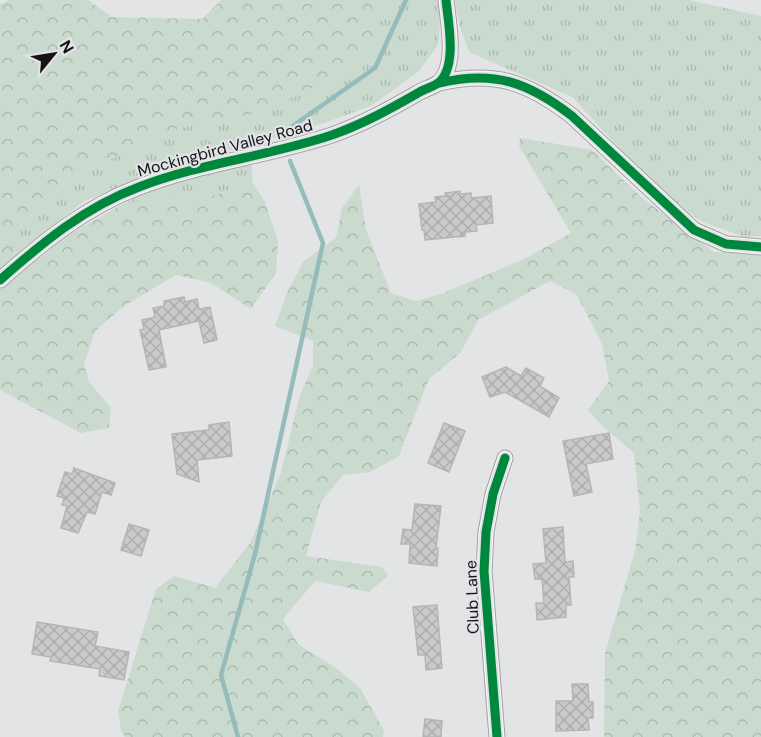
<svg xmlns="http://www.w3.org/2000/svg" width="761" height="737" viewBox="0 0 761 737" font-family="'DM Sans',sans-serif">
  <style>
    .grass { fill: url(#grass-tufts) }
    .forest { fill: url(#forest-crowns) }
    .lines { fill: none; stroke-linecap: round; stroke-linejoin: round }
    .stream { stroke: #95bbbb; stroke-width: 4.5 }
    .building { fill: url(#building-cross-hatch); stroke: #b5b5b6; stroke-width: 1.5 }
    .minor-casing { stroke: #a2a2a3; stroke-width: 17 }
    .minor { stroke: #fbfbfb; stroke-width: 15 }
    .cycleway-casing { stroke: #e2e3e6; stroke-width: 13 }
    .cycleway { stroke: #00873e; stroke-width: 9 }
    .labels { text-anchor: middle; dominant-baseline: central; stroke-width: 4.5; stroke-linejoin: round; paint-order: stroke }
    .street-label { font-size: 16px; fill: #141415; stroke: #e2e3e6 }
  </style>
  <defs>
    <pattern id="grass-tufts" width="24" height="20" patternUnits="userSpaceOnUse" patternTransform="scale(1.5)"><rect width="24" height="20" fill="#cadace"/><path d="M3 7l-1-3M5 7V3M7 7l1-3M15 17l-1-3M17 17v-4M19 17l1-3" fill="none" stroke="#adbab0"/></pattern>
    <pattern id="forest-crowns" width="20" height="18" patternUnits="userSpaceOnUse" patternTransform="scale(1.5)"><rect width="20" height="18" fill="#cadace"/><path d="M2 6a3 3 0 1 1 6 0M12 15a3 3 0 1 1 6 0" fill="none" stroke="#adbab0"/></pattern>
    <pattern id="building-cross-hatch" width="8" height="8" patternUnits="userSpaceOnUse" patternTransform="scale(1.5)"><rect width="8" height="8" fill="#c9caca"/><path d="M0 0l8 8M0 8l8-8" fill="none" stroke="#acadad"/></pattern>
  </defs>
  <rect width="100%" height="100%" fill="#e3e4e5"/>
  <g class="grass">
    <polygon points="372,0 438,0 441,15 438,45 418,72 371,106 324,123 145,175 83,202 19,252 5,246 18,228 74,176 179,128 268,111 375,43"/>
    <polygon points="455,0 689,0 761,16 761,236 744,237 703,222 661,193 572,97 469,52 460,27"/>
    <polygon points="251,160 253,183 205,198 125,203 157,186"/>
  </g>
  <g class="forest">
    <polygon points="10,0 88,0 112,17 202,19 221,0 372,0 376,43 324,82 268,111 179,128 74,176 18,228 6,245 38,260 61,239 125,203 205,198 253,183 265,202 278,241 276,273 251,309 211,283 176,275 124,306 95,331 84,364 89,382 111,408 109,428 81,433 0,390 0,4"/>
    <polygon points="520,138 592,150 641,197 714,252 761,254 761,737 604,737 605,653 635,551 640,512 634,453 601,425 588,410 609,381 602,343 576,294 550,281 478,320 461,352 429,379 399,456 370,472 343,475 321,502 306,556 382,567 388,576 369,592 315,581 283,619 298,644 336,668 360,688 384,731 383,737 125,737 121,730 118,711 156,589 174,576 215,588 250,543 281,473 300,395 313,366 313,341 275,326 287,293 303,262 336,238 342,208 359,185 366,230 391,293 416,301 441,294 524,259 571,233 519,146"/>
  </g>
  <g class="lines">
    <g class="stream">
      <polyline points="287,130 375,68 406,0"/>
      <polyline points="238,737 221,675 255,554 323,243 290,161"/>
    </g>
  </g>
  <g class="building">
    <polygon points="460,191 460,194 471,193 471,198 491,196 493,223 476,225 477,231 465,232 465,236 425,240 424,230 422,230 419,204 436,202 435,197 446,196 445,193"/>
    <polygon points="184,297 185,302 197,299 199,309 210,307 217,340 204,343 199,321 159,330 166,367 149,370 140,330 144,329 142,320 155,317 153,308 164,306 164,301"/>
    <polygon points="506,367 521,376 526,368 544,378 540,386 559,398 549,417 505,392 490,397 482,377"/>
    <polygon points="229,422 232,456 197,460 199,482 177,474 172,434 209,430 209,425"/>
    <polygon points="444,423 465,431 449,472 428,463"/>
    <polygon points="609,433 613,459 586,464 592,492 574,496 563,441"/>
    <polygon points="74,468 115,483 111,495 102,492 95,514 87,512 78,533 61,528 67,506 62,505 64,498 57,496 65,472 72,474"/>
    <polygon points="415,504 441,506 436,548 438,548 437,566 409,563 410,544 401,544 403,529 412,530"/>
    <polygon points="129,524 149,530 141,556 121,550"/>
    <polygon points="563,527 565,562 573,561 574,577 569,577 571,605 566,605 566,617 537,620 536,603 544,603 542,579 535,579 533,564 546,563 543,529"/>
    <polygon points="437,605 442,668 426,670 425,655 418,655 413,607"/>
    <polygon points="37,622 98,632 95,646 129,652 124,680 99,676 100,669 50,661 51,657 32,654"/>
    <polygon points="572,684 588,684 589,702 593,702 593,718 588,718 589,730 556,731 556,701 573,701"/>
    <polygon points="425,719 442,721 441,737 423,737"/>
  </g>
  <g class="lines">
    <g class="minor-casing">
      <g id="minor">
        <path d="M439,83C494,70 528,82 572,116L694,230L726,244L761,247"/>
        <path d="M0,280C42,243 85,207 139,187C201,163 269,156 332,135C363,124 390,109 418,93C424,89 433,87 438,83C458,68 448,21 446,0"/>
        <polyline points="497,737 484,571 486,532 493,494 505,458"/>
      </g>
    </g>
    <use href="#minor" class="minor"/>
    <g class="cycleway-casing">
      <g id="cycleway">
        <path d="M439,83C494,70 528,82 572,116L694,230L726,244L761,247"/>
        <path d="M0,280C42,243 85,207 139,187C201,163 269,156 332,135C363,124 390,109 418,93C424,89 433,87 438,83C458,68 448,21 446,0"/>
        <polyline points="497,737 484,571 486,532 493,494 505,458"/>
      </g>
    </g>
    <use href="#cycleway" class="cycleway"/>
  </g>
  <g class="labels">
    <g class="street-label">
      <text transform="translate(225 148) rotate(-15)">Mockingbird Valley Road</text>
      <text transform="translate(472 597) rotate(-92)">Club Lane</text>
    </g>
  </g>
  <g transform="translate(54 54) rotate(60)" stroke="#e2e3e6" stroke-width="4.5" paint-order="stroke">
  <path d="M0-4.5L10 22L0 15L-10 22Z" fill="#141415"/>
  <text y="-9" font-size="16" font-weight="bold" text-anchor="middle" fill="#141415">N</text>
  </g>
</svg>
